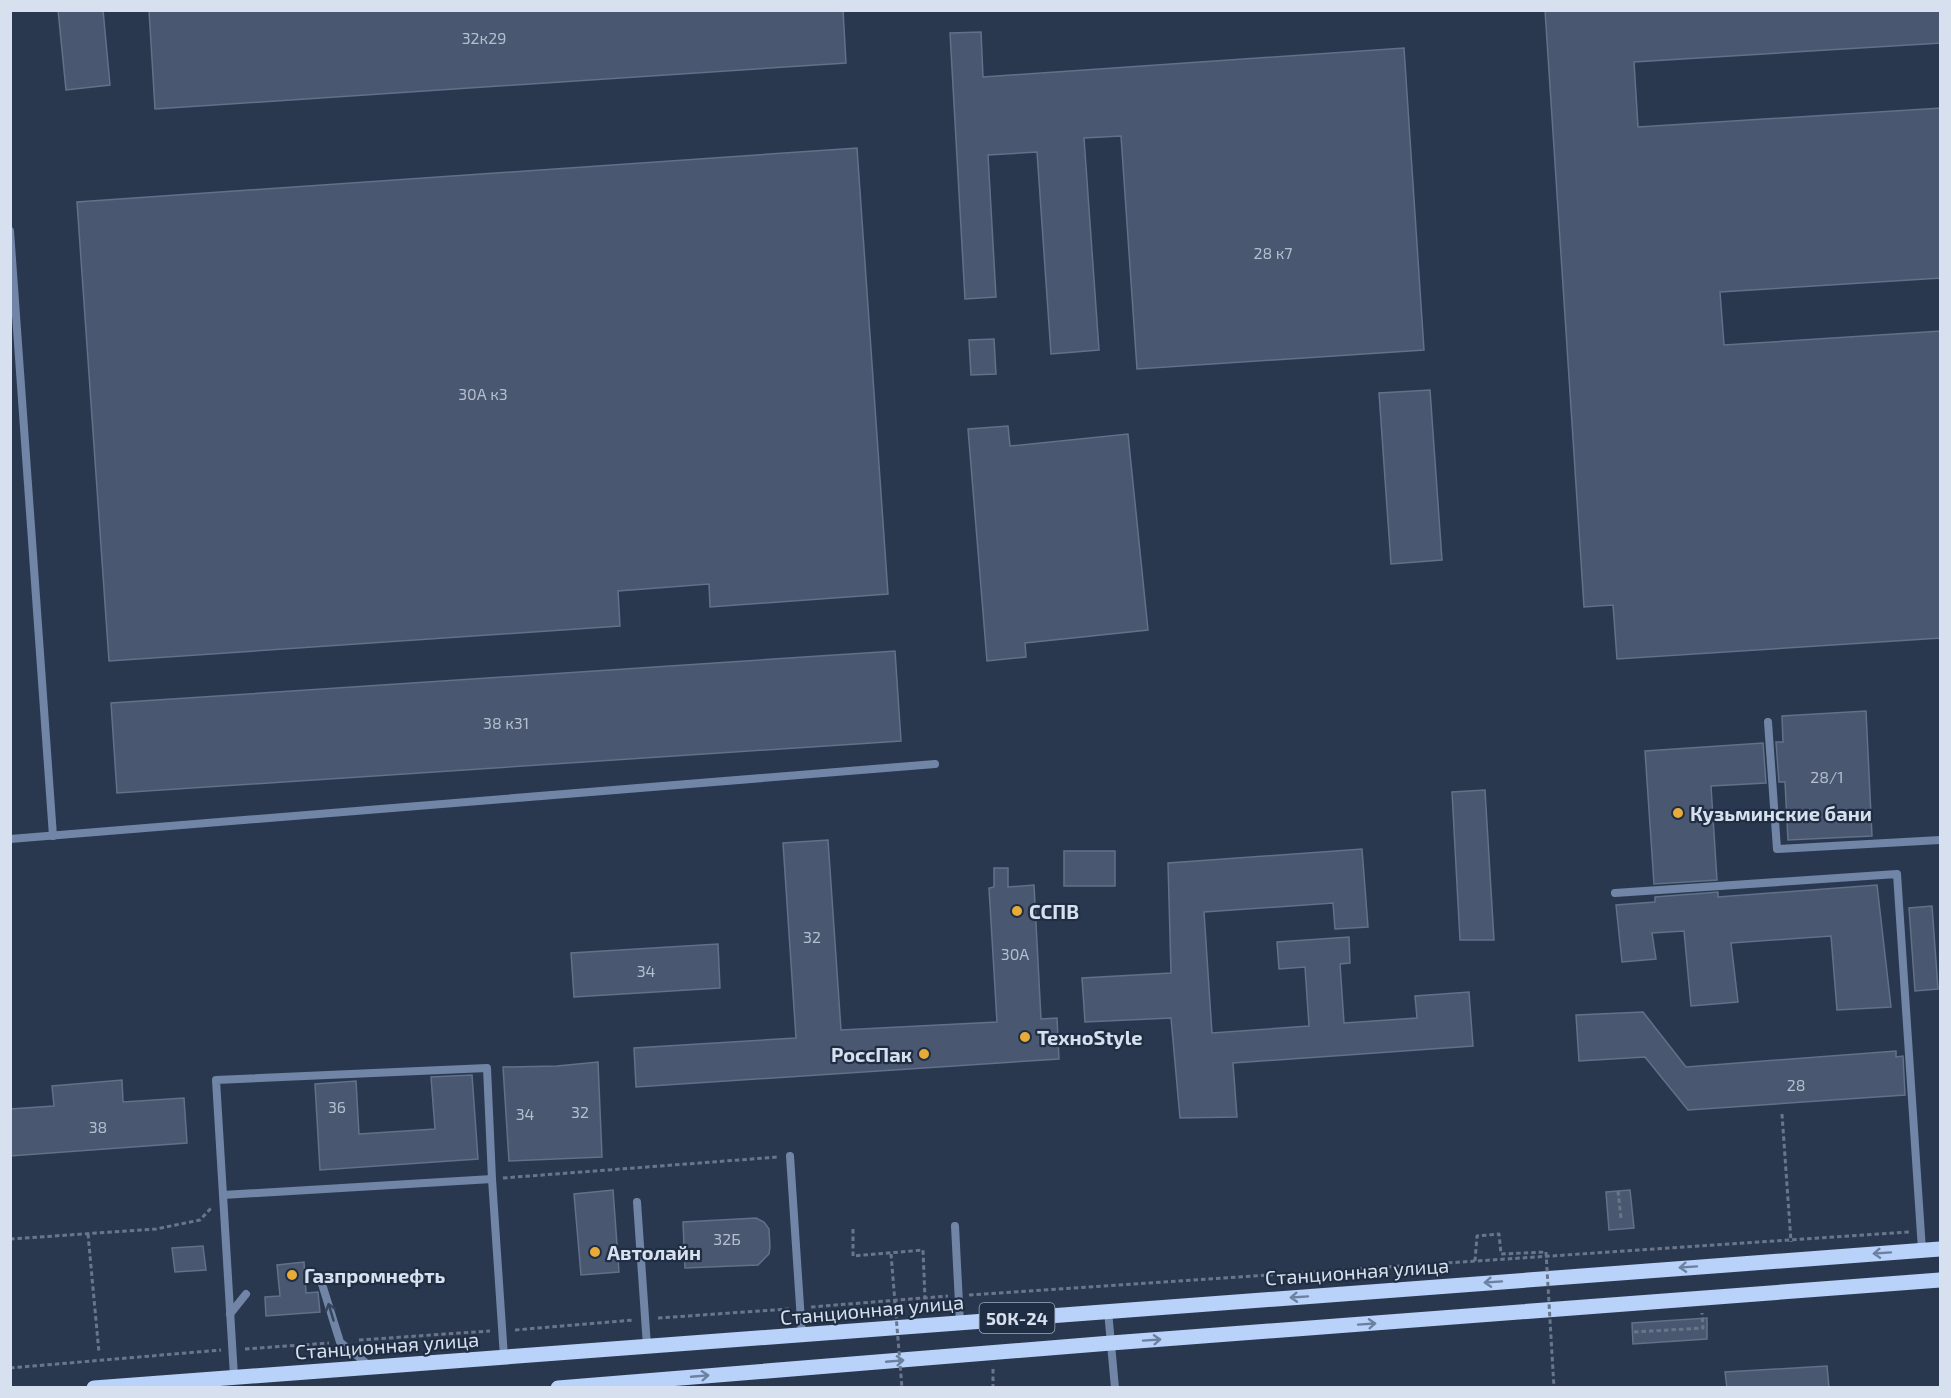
<svg xmlns="http://www.w3.org/2000/svg" width="1951" height="1398" viewBox="0 0 1951 1398" font-family="'Exo 2',sans-serif">
  <style>
    .building { fill: #495870; stroke: #61718a; stroke-width: 1.5 }
    .lines { fill: none; stroke-linecap: round; stroke-linejoin: round }
    .path { stroke: #69768a; stroke-width: 3; stroke-dasharray: 4.5 3; stroke-linecap: butt }
    .lane { stroke: #7185a6; stroke-width: 8 }
    .primary { stroke: #b8d2fa; stroke-width: 15 }
    .path-bridge { stroke: #69768a; stroke-width: 3; stroke-dasharray: 4.5 3; stroke-linecap: butt }
    .oneway { stroke: #6c809f }
    .oneway2 { stroke: #34445c }
    .poi-dot { fill: #e8ab37; stroke: #202e44; stroke-width: 2 }
    .labels { text-anchor: middle; dominant-baseline: central; stroke-width: 4.5; stroke-linejoin: round; paint-order: stroke }
    .number-label { font-size: 16px; fill: #b3bece }
    .shield { fill: #202e44; stroke: #9fabbb; stroke-width: 1.5 }
    .shield-label { font-size: 18px; font-weight: bold; fill: #d6e0ee }
    .poi-label { font-size: 20px; font-weight: bold; fill: #d6e0ee; stroke: #202e44; text-anchor: start }
    .street-label { font-size: 20px; fill: #d6e0ee; stroke: #202e44 }
  </style>
  <rect width="100%" height="100%" fill="#2a384f"/>
  <g class="building">
    <polygon points="58,10 103,10 110,85 66,90"/>
    <polygon points="149,10 843,10 846,63 155,109"/>
    <polygon points="1545,10 1941,10 1941,43 1634,62 1638,127 1941,108 1941,278 1720,292 1724,345 1941,331 1941,638 1617,659 1613,605 1584,607"/>
    <polygon points="981,32 983,77 1404,48 1424,350 1137,369 1121,136 1084,138 1099,350 1051,354 1037,152 988,155 996,297 965,299 950,33"/>
    <polygon points="857,148 888,594 710,607 709,584 618,591 620,626 109,661 77,202"/>
    <polygon points="994,339 996,374 971,375 969,340"/>
    <polygon points="1430,390 1442,560 1391,564 1379,393"/>
    <polygon points="1008,426 1010,446 1128,434 1148,630 1025,643 1026,657 987,661 968,429"/>
    <polygon points="895,651 901,741 117,793 111,703"/>
    <polygon points="1866,711 1872,836 1788,840 1785,782 1779,782 1776,742 1783,742 1782,716"/>
    <polygon points="1763,743 1766,783 1711,786 1717,880 1654,884 1645,751"/>
    <polygon points="1485,790 1494,940 1460,940 1452,792"/>
    <polygon points="828,840 841,1030 997,1022 989,888 994,887 994,868 1008,868 1008,887 1034,885 1041,1019 1057,1018 1059,1059 636,1087 634,1048 796,1038 783,843"/>
    <polygon points="1362,849 1368,927 1335,929 1333,903 1204,912 1212,1033 1309,1026 1305,967 1279,969 1277,942 1349,937 1350,963 1340,964 1344,1023 1417,1018 1415,996 1469,992 1473,1046 1233,1063 1237,1117 1180,1118 1171,1018 1085,1022 1082,978 1171,973 1168,863"/>
    <rect x="1064" y="851" width="51" height="35"/>
    <polygon points="1877,885 1891,1007 1837,1010 1831,936 1731,943 1738,1002 1691,1006 1684,931 1652,933 1656,959 1622,962 1616,905 1655,902 1655,897 1718,892 1718,897"/>
    <polygon points="1932,906 1938,989 1915,991 1909,908"/>
    <polygon points="718,944 720,988 574,997 571,953"/>
    <polygon points="1643,1012 1686,1067 1896,1051 1896,1057 1903,1056 1905,1095 1688,1110 1645,1057 1579,1061 1576,1015"/>
    <polygon points="598,1062 602,1157 509,1161 503,1067 557,1066"/>
    <polygon points="472,1075 478,1159 320,1170 315,1084 356,1081 359,1134 435,1129 431,1077"/>
    <polygon points="122,1080 123,1102 184,1098 187,1143 10,1156 10,1109 54,1106 52,1086"/>
    <polygon points="613,1190 619,1272 581,1275 574,1194"/>
    <polygon points="1630,1190 1634,1228 1609,1230 1606,1192"/>
    <polygon points="756,1218 764,1222 769,1229 770,1247 769,1254 758,1265 685,1268 683,1222"/>
    <polygon points="203,1246 206,1270 175,1272 172,1248"/>
    <polygon points="304,1262 306,1293 318,1292 320,1312 266,1316 265,1297 280,1296 277,1265"/>
    <polygon points="1707,1318 1707,1339 1633,1344 1632,1323"/>
    <polygon points="1827,1366 1829,1388 1727,1388 1725,1372"/>
  </g>
  <g class="lines">
    <g class="path">
      <polyline points="1782,1114 1791,1242"/>
      <polyline points="503,1178 778,1157"/>
      <polyline points="1618,1191 1621,1218"/>
      <polyline points="853,1229 853,1256 923,1250 925,1298"/>
      <polyline points="88,1234 99,1353"/>
      <polyline points="10,1239 156,1229 200,1220 212,1207"/>
      <polyline points="1475,1261 1477,1236 1499,1234 1501,1254 1546,1252"/>
      <polyline points="969,1295 1909,1232"/>
      <polyline points="811,1307 948,1296"/>
      <polyline points="658,1318 789,1309"/>
      <polyline points="515,1330 634,1320"/>
      <polyline points="1634,1332 1703,1328 1702,1313"/>
      <polyline points="359,1340 490,1331"/>
      <polyline points="245,1349 329,1343"/>
      <polyline points="10,1368 221,1350"/>
      <polyline points="993,1369 993,1388"/>
    </g>
    <g class="lane">
      <polyline points="10,231 53,836"/>
      <polyline points="1768,722 1777,849 1940,840"/>
      <polyline points="10,839 935,764"/>
      <polyline points="1615,893 1897,874 1922,1250"/>
      <polyline points="790,1156 802,1336"/>
      <polyline points="223,1195 492,1179"/>
      <polyline points="637,1202 647,1346"/>
      <polyline points="955,1226 960,1323"/>
      <polyline points="322,1284 340,1342 371,1367"/>
      <polyline points="1108,1311 1115,1388"/>
      <polyline points="230,1314 246,1294"/>
      <polyline points="234,1376 216,1080 487,1068 492,1179 504,1357"/>
    </g>
    <g class="primary">
      <polyline points="94,1388 1940,1249"/>
      <polyline points="558,1388 1111,1343 1940,1280"/>
    </g>
    <g class="path-bridge">
      <polyline points="1546,1252 1554,1388"/>
      <polyline points="891,1254 902,1388"/>
    </g>
  </g>
  <defs><path id="oneway-shaft" d="M-6 0H5M1.5-3L5.5 0L1.5 3" fill="none" stroke-width="1.6" stroke-linecap="round" stroke-linejoin="round" transform="scale(1.5)"/></defs>
  <g class="oneway">
    <use href="#oneway-shaft" transform="translate(1882 1253) rotate(176)"/>
    <use href="#oneway-shaft" transform="translate(1688 1267) rotate(176)"/>
    <use href="#oneway-shaft" transform="translate(1493 1282) rotate(176)"/>
    <use href="#oneway-shaft" transform="translate(1299 1297) rotate(176)"/>
    <use href="#oneway-shaft" transform="translate(1367 1324) rotate(-4)"/>
    <use href="#oneway-shaft" transform="translate(1152 1340) rotate(-4)"/>
    <use href="#oneway-shaft" transform="translate(895 1361) rotate(-5)"/>
    <use href="#oneway-shaft" transform="translate(700 1376) rotate(-5)"/>
  </g>
  <use class="oneway2" href="#oneway-shaft" transform="translate(331 1312) rotate(-107)"/>
  <g class="poi-dot">
    <circle cx="1678" cy="813" r="6"/>
    <circle cx="1017" cy="911" r="6"/>
    <circle cx="1025" cy="1037" r="6"/>
    <circle cx="924" cy="1054" r="6"/>
    <circle cx="595" cy="1252" r="6"/>
    <circle cx="292" cy="1275" r="6"/>
  </g>
  <g class="labels">
    <g class="number-label">
      <text x="484" y="37">32к29</text>
      <text x="1273" y="252">28 к7</text>
      <text x="483" y="393">30А к3</text>
      <text x="506" y="722">38 к31</text>
      <text x="1827" y="776">28/1</text>
      <text x="812" y="936">32</text>
      <text x="1015" y="953">30А</text>
      <text x="646" y="970">34</text>
      <text x="1796" y="1084">28</text>
      <text x="337" y="1106">36</text>
      <text x="580" y="1111">32</text>
      <text x="525" y="1113">34</text>
      <text x="98" y="1126">38</text>
      <text x="727" y="1238">32Б</text>
    </g>
    <rect class="shield" x="979.5" y="1303" width="75" height="30" rx="4.5"/>
    <g class="shield-label">
      <text x="1017" y="1318">50К-24</text>
    </g>
    <g class="poi-label">
      <text x="1690" y="813">Кузьминские бани</text>
      <text x="1029" y="911">ССПВ</text>
      <text x="1037" y="1037">ТехноStyle</text>
      <text x="912" y="1054" text-anchor="end">РоссПак</text>
      <text x="607" y="1252">Автолайн</text>
      <text x="304" y="1275">Газпромнефть</text>
    </g>
    <g class="street-label">
      <text transform="translate(1357 1271) rotate(-4)">Станционная улица</text>
      <text transform="translate(872 1309) rotate(-5)">Станционная улица</text>
      <text transform="translate(387 1345) rotate(-4)">Станционная улица</text>
    </g>
  </g>
  <rect width="1951" height="1398" fill="none" stroke="#d6e0ee" stroke-width="24"/>
</svg>
